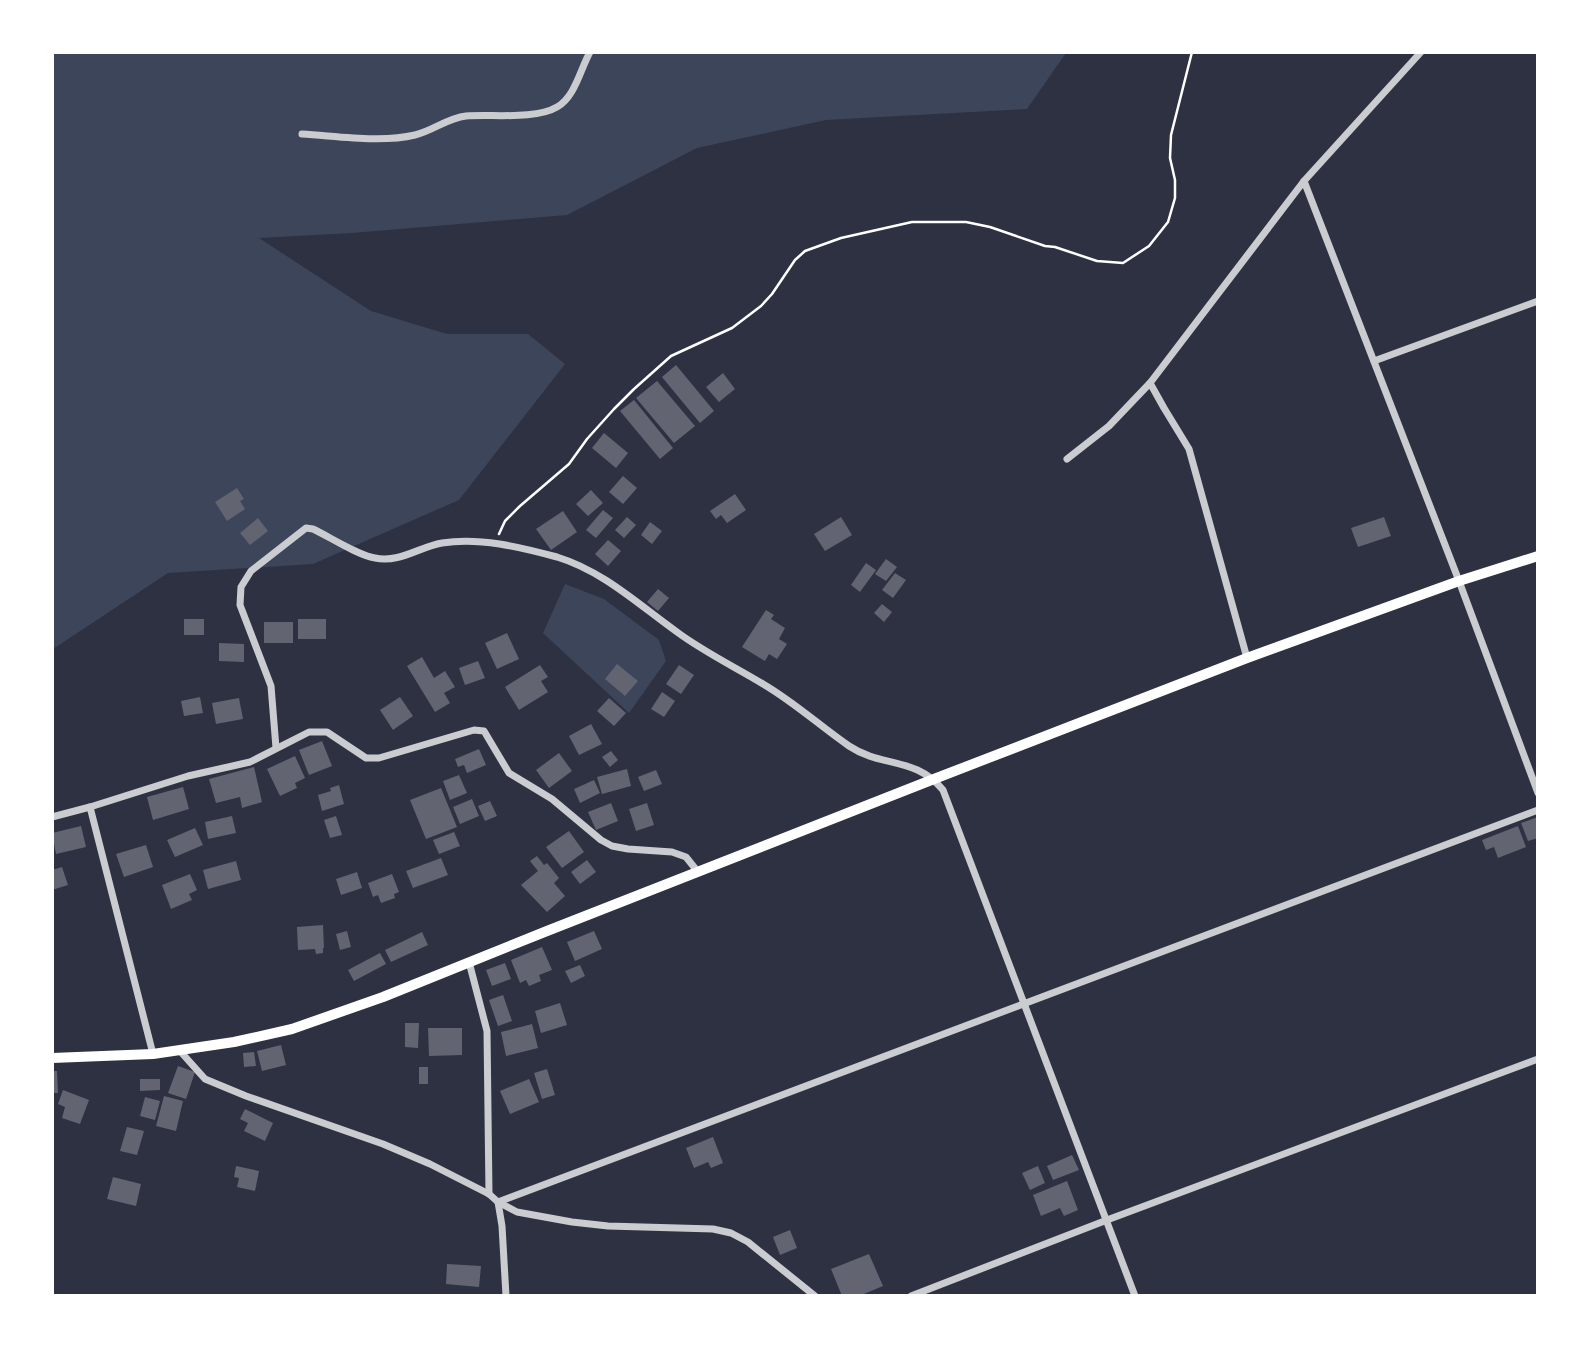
<svg xmlns="http://www.w3.org/2000/svg" width="1590" height="1348" viewBox="0 0 1590 1348" font-family="Figtree,sans-serif">
  <style>
    .green { fill: #3c4559 }
    .building { fill: #626471 }
    .lines { fill: none; stroke-linecap: round; stroke-linejoin: round }
    .path { stroke: #fff; stroke-width: 2.5 }
    .minor { stroke: #caccd0; stroke-width: 7 }
    .trunk { stroke: #fff; stroke-width: 10 }
  </style>
  <rect width="100%" height="100%" fill="#2d3142"/>
  <g class="green">
    <polygon points="53,53 1066,53 1027,109 826,120 697,148 567,215 352,233 259,238 371,311 447,334 528,334 565,364 459,500 313,564 168,573 53,649"/>
    <polygon points="565,584 604,599 659,640 666,661 629,713 543,633"/>
  </g>
  <g class="building">
    <polygon points="676,365 714,411 700,423 662,377"/>
    <polygon points="723,373 735,389 719,402 706,387"/>
    <polygon points="657,381 695,426 674,443 636,398"/>
    <polygon points="634,400 673,448 660,459 620,411"/>
    <polygon points="604,433 628,453 616,468 592,448"/>
    <polygon points="623,476 637,488 623,504 609,492"/>
    <polygon points="237,488 244,499 240,501 245,509 227,521 215,502"/>
    <polygon points="591,490 603,503 588,516 576,504"/>
    <polygon points="735,494 746,510 727,523 721,515 716,519 710,511"/>
    <polygon points="603,510 613,518 596,538 586,530"/>
    <polygon points="563,511 577,532 551,550 536,529"/>
    <polygon points="627,517 636,525 624,538 615,530"/>
    <polygon points="841,517 852,535 825,551 814,534"/>
    <polygon points="1384,517 1391,536 1358,547 1351,528"/>
    <polygon points="258,518 268,531 250,545 240,533"/>
    <polygon points="650,522 662,531 652,544 641,535"/>
    <polygon points="608,540 621,551 608,566 595,554"/>
    <polygon points="886,559 897,567 886,581 875,574"/>
    <polygon points="866,563 876,570 860,592 851,585"/>
    <polygon points="895,573 906,580 893,598 882,590"/>
    <polygon points="658,589 669,598 658,611 647,602"/>
    <polygon points="882,604 892,612 884,622 874,613"/>
    <polygon points="766,610 774,615 771,619 785,628 779,639 787,644 777,659 769,654 765,661 742,647"/>
    <rect x="184" y="619" width="20" height="16"/>
    <rect x="298" y="619" width="28" height="20"/>
    <rect x="264" y="622" width="29" height="21"/>
    <polygon points="507,633 519,659 497,669 485,643"/>
    <polygon points="219,643 244,644 244,662 219,661"/>
    <polygon points="422,657 434,678 445,671 455,687 444,693 450,703 435,712 407,666"/>
    <polygon points="478,661 485,678 465,685 459,668"/>
    <polygon points="617,664 638,681 625,696 605,679"/>
    <polygon points="540,665 548,677 541,681 548,692 519,710 505,687"/>
    <polygon points="679,665 694,675 681,694 666,684"/>
    <polygon points="662,692 675,701 664,717 651,709"/>
    <polygon points="200,697 203,713 184,716 181,701"/>
    <polygon points="400,697 413,716 393,730 380,710"/>
    <polygon points="239,698 243,719 216,724 212,703"/>
    <polygon points="609,698 626,713 614,726 597,711"/>
    <polygon points="591,724 602,744 579,755 569,736"/>
    <polygon points="322,741 332,766 309,775 299,750"/>
    <polygon points="479,749 486,765 467,773 464,765 458,767 455,759"/>
    <polygon points="611,751 618,760 610,767 602,757"/>
    <polygon points="559,753 572,771 549,788 536,770"/>
    <polygon points="295,756 305,778 295,783 297,788 280,796 267,769"/>
    <polygon points="254,767 262,802 242,808 240,797 216,803 209,779"/>
    <polygon points="627,769 631,786 602,794 597,777"/>
    <polygon points="656,770 662,784 644,791 638,777"/>
    <polygon points="459,775 467,793 450,800 443,781"/>
    <polygon points="594,780 600,793 580,803 574,789"/>
    <polygon points="339,785 344,804 322,811 318,795 331,791 330,788"/>
    <polygon points="183,787 189,809 153,820 147,797"/>
    <polygon points="441,788 457,827 426,839 410,800"/>
    <polygon points="472,799 479,816 460,824 453,807"/>
    <polygon points="490,801 497,816 485,821 478,806"/>
    <polygon points="611,803 618,821 596,830 588,812"/>
    <polygon points="647,803 654,825 636,831 629,809"/>
    <polygon points="232,816 236,833 208,839 205,822"/>
    <polygon points="336,816 342,835 330,838 324,820"/>
    <polygon points="1538,817 1538,838 1528,841 1521,823"/>
    <polygon points="81,826 86,847 56,854 52,833"/>
    <polygon points="1518,826 1526,847 1498,858 1494,847 1486,850 1482,840"/>
    <polygon points="195,828 203,845 175,857 167,840"/>
    <polygon points="569,831 584,852 562,868 546,847"/>
    <polygon points="454,832 460,846 439,854 433,840"/>
    <polygon points="146,845 153,867 124,877 116,854"/>
    <polygon points="537,856 544,865 547,863 559,878 554,883 565,896 547,912 521,885 538,871 530,861"/>
    <polygon points="441,858 448,875 413,888 406,871"/>
    <polygon points="587,860 596,872 580,884 571,872"/>
    <polygon points="236,861 241,880 208,889 203,870"/>
    <polygon points="62,867 68,885 52,890 52,870"/>
    <polygon points="357,872 362,888 341,895 336,879"/>
    <polygon points="190,874 197,890 189,894 192,900 171,909 162,885"/>
    <polygon points="392,874 399,892 394,894 395,898 381,903 378,895 373,897 368,883"/>
    <polygon points="323,925 324,948 323,948 323,953 316,954 315,949 298,950 297,927"/>
    <polygon points="347,931 351,947 340,950 336,934"/>
    <polygon points="594,931 602,949 575,961 567,942"/>
    <polygon points="422,932 428,945 391,962 385,950"/>
    <polygon points="542,947 552,970 539,975 541,981 529,986 526,980 520,983 511,960"/>
    <polygon points="380,953 386,964 354,981 348,970"/>
    <polygon points="505,963 511,979 492,986 486,970"/>
    <polygon points="580,965 585,976 571,983 565,971"/>
    <polygon points="503,995 512,1021 498,1026 489,1000"/>
    <polygon points="560,1003 567,1025 541,1033 535,1011"/>
    <polygon points="405,1023 419,1023 418,1048 405,1047"/>
    <polygon points="532,1024 538,1048 506,1056 501,1032"/>
    <polygon points="428,1028 462,1028 462,1055 429,1056"/>
    <polygon points="281,1045 286,1065 262,1071 257,1051"/>
    <polygon points="254,1052 256,1066 244,1067 243,1053"/>
    <polygon points="178,1066 195,1072 186,1099 168,1093"/>
    <rect x="419" y="1067" width="9" height="17"/>
    <polygon points="547,1069 555,1095 542,1099 534,1073"/>
    <polygon points="52,1071 57,1071 58,1093 52,1093"/>
    <polygon points="140,1079 160,1079 160,1090 140,1091"/>
    <polygon points="529,1079 539,1102 510,1114 500,1091"/>
    <polygon points="63,1090 89,1100 80,1124 62,1118 65,1107 58,1104"/>
    <polygon points="164,1096 183,1101 176,1131 156,1126"/>
    <polygon points="145,1097 160,1101 155,1120 140,1116"/>
    <polygon points="245,1109 273,1123 265,1141 244,1131 248,1123 240,1119"/>
    <polygon points="127,1127 144,1131 137,1155 120,1151"/>
    <polygon points="713,1137 723,1163 711,1168 708,1162 694,1168 686,1148"/>
    <polygon points="1072,1155 1079,1170 1053,1180 1047,1166"/>
    <polygon points="236,1166 259,1171 255,1191 237,1187 239,1178 234,1177"/>
    <polygon points="1038,1166 1045,1183 1030,1190 1022,1173"/>
    <polygon points="113,1177 141,1184 136,1206 107,1199"/>
    <polygon points="1067,1181 1078,1210 1064,1216 1060,1208 1041,1216 1033,1195"/>
    <polygon points="790,1230 797,1248 780,1255 773,1237"/>
    <polygon points="869,1254 883,1286 859,1296 842,1296 831,1269"/>
    <polygon points="447,1264 481,1266 479,1287 446,1284"/>
  </g>
  <g class="lines">
    <polyline class="path" points="499,534 505,521 520,506 569,464 587,439 614,409 634,389 671,356 732,328 761,306 772,294 795,260 805,251 841,238 912,222 966,222 990,227 1045,246 1055,247 1097,261 1123,263 1149,246 1168,222 1175,198 1175,180 1170,158 1171,135 1192,52"/>
    <g class="minor">
      <path d="M302,134C337,136 381,143 415,135C433,131 447,118 466,116C492,114 535,120 557,107C575,97 580,70 590,52"/>
      <polyline points="1304,181 1459,581 1538,793"/>
      <polyline points="1374,361 1538,301"/>
      <polyline points="1150,383 1164,408 1189,449 1247,658"/>
      <polyline points="1067,459 1109,426 1150,383 1304,181 1421,52"/>
      <path d="M276,748L271,686L240,605L241,587L251,571L306,528L313,529C330,537 357,555 375,558C400,563 419,547 442,543C479,537 520,547 557,557C603,571 639,605 677,632C704,652 735,667 763,684C794,702 820,726 849,746C882,768 915,756 943,790L1135,1296"/>
      <polyline points="90,807 153,1054"/>
      <polyline points="52,817 90,807 188,776 250,762 309,732 327,732 366,758 379,758 474,730 484,731 509,773 552,799 601,840 612,846 628,849 672,852 686,857 698,872"/>
      <polyline points="469,962 487,1031 489,1194"/>
      <polyline points="180,1051 205,1079 246,1096 383,1144 430,1164 489,1194 498,1202 517,1212 572,1222 608,1226 713,1229 731,1233 748,1242 815,1296"/>
      <polyline points="498,1202 1538,810"/>
      <polyline points="498,1202 502,1226 506,1296"/>
      <polyline points="911,1296 1107,1220 1538,1059"/>
    </g>
    <polyline class="trunk" points="52,1058 153,1054 234,1042 292,1029 383,997 547,931 934,779 1247,658 1459,581 1538,556"/>
  </g>
  <rect width="1590" height="1348" fill="none" stroke="#ffffff" stroke-width="108"/>
</svg>
